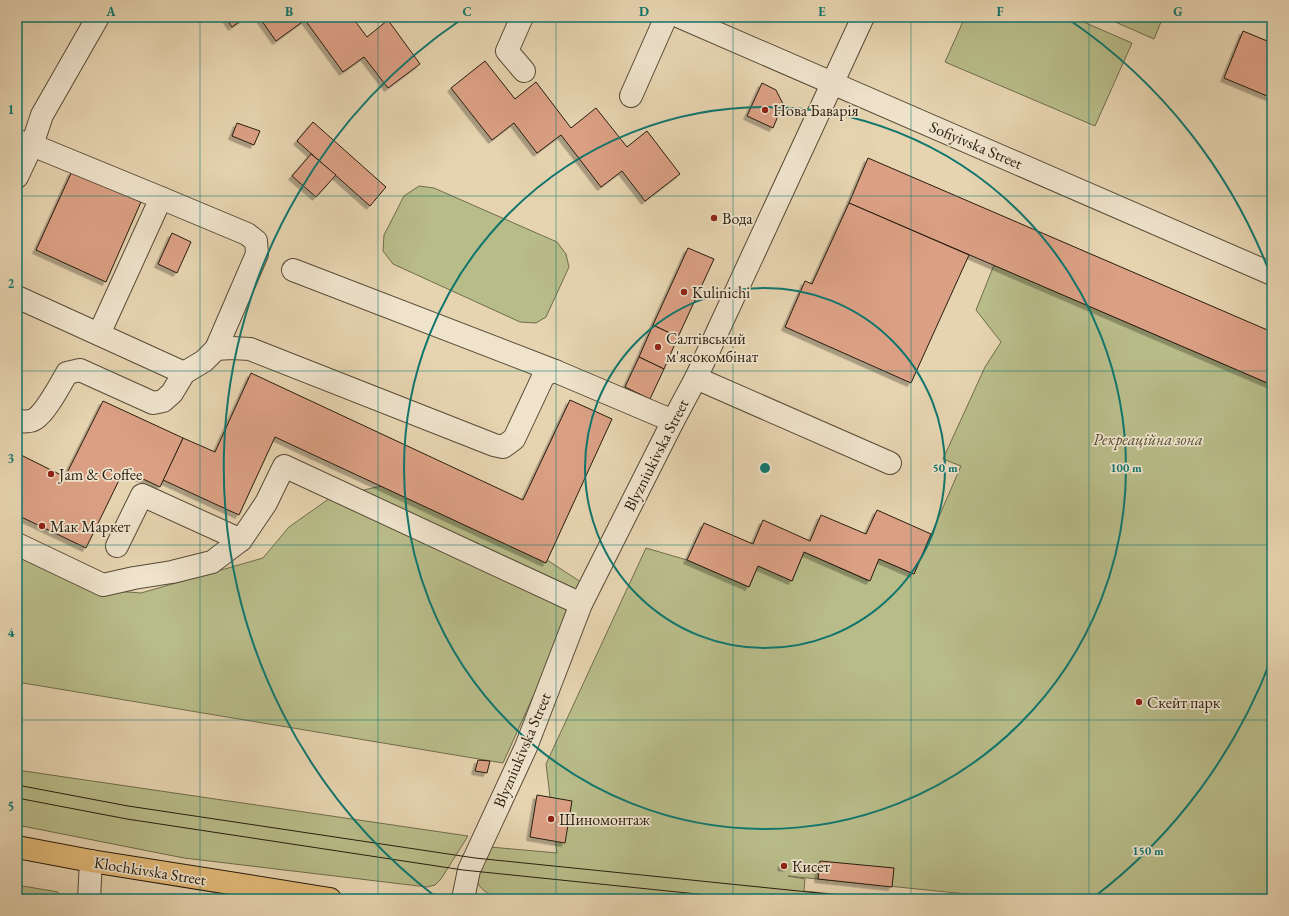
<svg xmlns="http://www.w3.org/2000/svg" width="1289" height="916" viewBox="0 0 1289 916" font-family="'EB Garamond',serif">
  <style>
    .green { fill: #b8bc89; stroke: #706c4c }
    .building { fill: #dba084; stroke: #271c0f; filter: url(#shadow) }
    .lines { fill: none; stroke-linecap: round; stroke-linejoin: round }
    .minor-casing { stroke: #574a37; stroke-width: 24 }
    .major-casing { stroke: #271c0f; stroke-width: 24 }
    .minor { stroke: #efe3cc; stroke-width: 22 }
    .major { stroke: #e3ba78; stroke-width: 22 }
    .tram { stroke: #271c0f; stroke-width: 1 }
    .grid { fill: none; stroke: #0f766e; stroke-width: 1; stroke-opacity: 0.55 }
    .ring { fill: none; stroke: #0f766e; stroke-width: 2 }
    .poi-dot { fill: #8f2418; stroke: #efe3cc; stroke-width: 1.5 }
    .labels { text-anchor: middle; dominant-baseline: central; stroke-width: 3.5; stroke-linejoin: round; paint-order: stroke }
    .poi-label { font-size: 16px; fill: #271c0f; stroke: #efe3cc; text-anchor: start }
    .street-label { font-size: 16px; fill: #271c0f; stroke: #efe3cc }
    .park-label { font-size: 16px; font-style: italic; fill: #524c34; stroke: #efe3cc }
    .centre { fill: #0f766e; stroke: #efe3cc; stroke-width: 2 }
    .ring-label { font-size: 12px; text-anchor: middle; font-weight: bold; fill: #0f766e; stroke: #efe3cc; stroke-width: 3.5; stroke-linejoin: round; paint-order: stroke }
    .neatline { fill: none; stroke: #0f766e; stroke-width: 1.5 }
    .grid-label { font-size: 13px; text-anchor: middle; font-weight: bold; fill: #0f766e }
  </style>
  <defs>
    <filter id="shadow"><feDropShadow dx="-3.5" dy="3.5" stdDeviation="0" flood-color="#0004"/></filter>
  </defs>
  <rect width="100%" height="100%" fill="#e6d4b0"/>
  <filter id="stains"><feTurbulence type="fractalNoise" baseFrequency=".005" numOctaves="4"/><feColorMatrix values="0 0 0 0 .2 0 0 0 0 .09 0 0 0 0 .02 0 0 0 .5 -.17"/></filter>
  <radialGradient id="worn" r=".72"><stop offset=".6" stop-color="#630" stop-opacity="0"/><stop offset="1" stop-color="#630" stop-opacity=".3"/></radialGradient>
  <g class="green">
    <polygon points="965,17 1072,17 1132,43 1095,126 945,62"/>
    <polygon points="1104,17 1163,17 1154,39"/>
    <polygon points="419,186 434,188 557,242 566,254 569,267 546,317 536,323 520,322 393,264 383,251 384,235 404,196"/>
    <path d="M994,265L1272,385V899H977V895L788,876L805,879L804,891L882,899H727L690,896L689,899H517C498,897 482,897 475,877L490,847L557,853L546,764L646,548L687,560L749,587L758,566L792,581L804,552L869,581L879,559L914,574L961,466L943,459L985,367L1001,342L976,310Z"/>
    <polygon points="381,486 487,535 547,560 584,584 503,763 17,682 17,551 102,590 141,593 263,558 289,527 330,498"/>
    <polygon points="17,770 468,836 441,879 435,885 427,887 184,858 17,825"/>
    <polygon points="17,885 58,892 63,899 17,899"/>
  </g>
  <g class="building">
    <polygon points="225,17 246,17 232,27"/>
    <polygon points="259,17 352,17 367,37 388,20 420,64 388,88 364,57 343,72 305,20 276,41"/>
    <polygon points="1243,31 1272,43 1272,98 1224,78"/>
    <polygon points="485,61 515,99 536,82 571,128 596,108 627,147 647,131 680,174 645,201 622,171 601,187 561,135 537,153 514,123 492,140 451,88"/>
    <polygon points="762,83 776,90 783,104 773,128 747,116"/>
    <polygon points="313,122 386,187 370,206 297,141"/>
    <polygon points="237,123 260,131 254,145 232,136"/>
    <polygon points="311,154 336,175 316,197 292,176"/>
    <polygon points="868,158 1272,332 1272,385 849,203"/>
    <polygon points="72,171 141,202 106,282 36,250"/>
    <polygon points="849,203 969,255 911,383 785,327 805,281 812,284"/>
    <polygon points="172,233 191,242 177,273 158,264"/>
    <polygon points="688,248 714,259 678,337 653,325"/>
    <polygon points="653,325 678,337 664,369 639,357"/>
    <polygon points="639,357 664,369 650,399 625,387"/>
    <polygon points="251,373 523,500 570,400 612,419 546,563 275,437 239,515 163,480 183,438 215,452"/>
    <polygon points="103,401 183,438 160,487 124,470 86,548 17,515 17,453 65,477"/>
    <polygon points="877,510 931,534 914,574 879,559 870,581 804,552 792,581 758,566 749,587 687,560 704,523 753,544 763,520 810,541 821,515 866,534"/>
    <polygon points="478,760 490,761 487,773 475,771"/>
    <polygon points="537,795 572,801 565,843 530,837"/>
    <polygon points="820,861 894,868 892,887 818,879"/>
    <polygon points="782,863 788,864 787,868 781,867"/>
  </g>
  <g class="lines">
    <g class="minor-casing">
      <g id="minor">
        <polyline points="522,17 507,51 524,71"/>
        <polyline points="680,17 1272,274"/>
        <polyline points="631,96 666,17"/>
        <polyline points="17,141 32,145 161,198 99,334"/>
        <polyline points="17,177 32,145 42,115 98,17"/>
        <polyline points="161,198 247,234 256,241 257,254 216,349"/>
        <polyline points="293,270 555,371"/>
        <polyline points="17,297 184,373"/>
        <polyline points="696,378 890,463"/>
        <path d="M17,420C22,422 31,422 35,419C46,412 60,385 67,373L80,370L153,403L163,401L172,393L184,373L204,361L216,349L232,348L250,349L494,445L503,447L514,439L544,375L555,371L673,421"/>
        <polyline points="17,544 103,585 134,578 172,572 212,562 241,540 266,503 284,466 581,604"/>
        <polyline points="117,546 142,495 241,540"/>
        <polyline points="89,899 91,861"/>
        <polyline points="463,899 469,870 526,747 581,604 673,421 696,378 863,17"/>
      </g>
    </g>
    <g class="major-casing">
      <polyline id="major" points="17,847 91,861 330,899"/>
    </g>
    <use href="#minor" class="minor"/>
    <use href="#major" class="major"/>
    <g class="tram">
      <polyline points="17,785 128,806 475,858 877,899"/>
      <polyline points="17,798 127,819 463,870 746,899"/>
    </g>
  </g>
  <path class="grid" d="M200,17V899M378,17V899M556,17V899M733,17V899M911,17V899M1089,17V899M17,196H1272M17,371H1272M17,545H1272M17,720H1272"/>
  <g class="ring">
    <circle cx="765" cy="468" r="180"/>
    <circle cx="765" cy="468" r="361"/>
    <path d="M1272 657A541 541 0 0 1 1094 897M436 897A541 541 0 0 1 462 19M1068 19A541 541 0 0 1 1272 279"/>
  </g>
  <g class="poi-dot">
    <circle cx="765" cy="110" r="4"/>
    <circle cx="714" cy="218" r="4"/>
    <circle cx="684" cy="292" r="4"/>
    <circle cx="658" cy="347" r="4"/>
    <circle cx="51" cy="474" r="4"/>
    <circle cx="42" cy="526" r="4"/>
    <circle cx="1139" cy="702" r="4"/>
    <circle cx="551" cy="819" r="4"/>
    <circle cx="784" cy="866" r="4"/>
  </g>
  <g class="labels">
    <g class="poi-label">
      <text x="773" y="110">Нова Баварія</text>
      <text x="722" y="218">Вода</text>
      <text x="692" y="292">Kulinichi</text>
      <text x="666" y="338">Салтівський<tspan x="666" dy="18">м'ясокомбінат</tspan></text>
      <text x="59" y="474">Jam &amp; Coffee</text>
      <text x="50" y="526">Мак Маркет</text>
      <text x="1147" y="702">Скейт парк</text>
      <text x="559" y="819">Шиномонтаж</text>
      <text x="792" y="866">Кисет</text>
    </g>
    <g class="street-label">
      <text transform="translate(976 145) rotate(23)">Sofiyivska Street</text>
      <text transform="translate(656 455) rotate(-63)">Blyzniukivska Street</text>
      <text transform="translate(522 750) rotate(-67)">Blyzniukivska Street</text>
      <text transform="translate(150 871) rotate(9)">Klochkivska Street</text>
    </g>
    <g class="park-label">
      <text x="1148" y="439">Рекреаційна зона</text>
    </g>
  </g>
  <circle cx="765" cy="468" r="6" class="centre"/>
  <g class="ring-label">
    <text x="945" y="472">50 m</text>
    <text x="1126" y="472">100 m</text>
    <text x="1148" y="855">150 m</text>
  </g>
  <rect width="1289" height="916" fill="none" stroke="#e6d4b0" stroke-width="44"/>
  <rect x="22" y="22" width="1245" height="872" class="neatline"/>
  <g class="grid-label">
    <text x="111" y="16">A</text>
    <text x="289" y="16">B</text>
    <text x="467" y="16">C</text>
    <text x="644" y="16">D</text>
    <text x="822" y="16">E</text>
    <text x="1000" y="16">F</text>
    <text x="1178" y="16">G</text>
    <text x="11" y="114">1</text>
    <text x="11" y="288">2</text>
    <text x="11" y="463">3</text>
    <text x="11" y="637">4</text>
    <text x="11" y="811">5</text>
  </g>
  <rect width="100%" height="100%" filter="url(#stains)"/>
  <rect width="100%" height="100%" fill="url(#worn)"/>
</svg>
